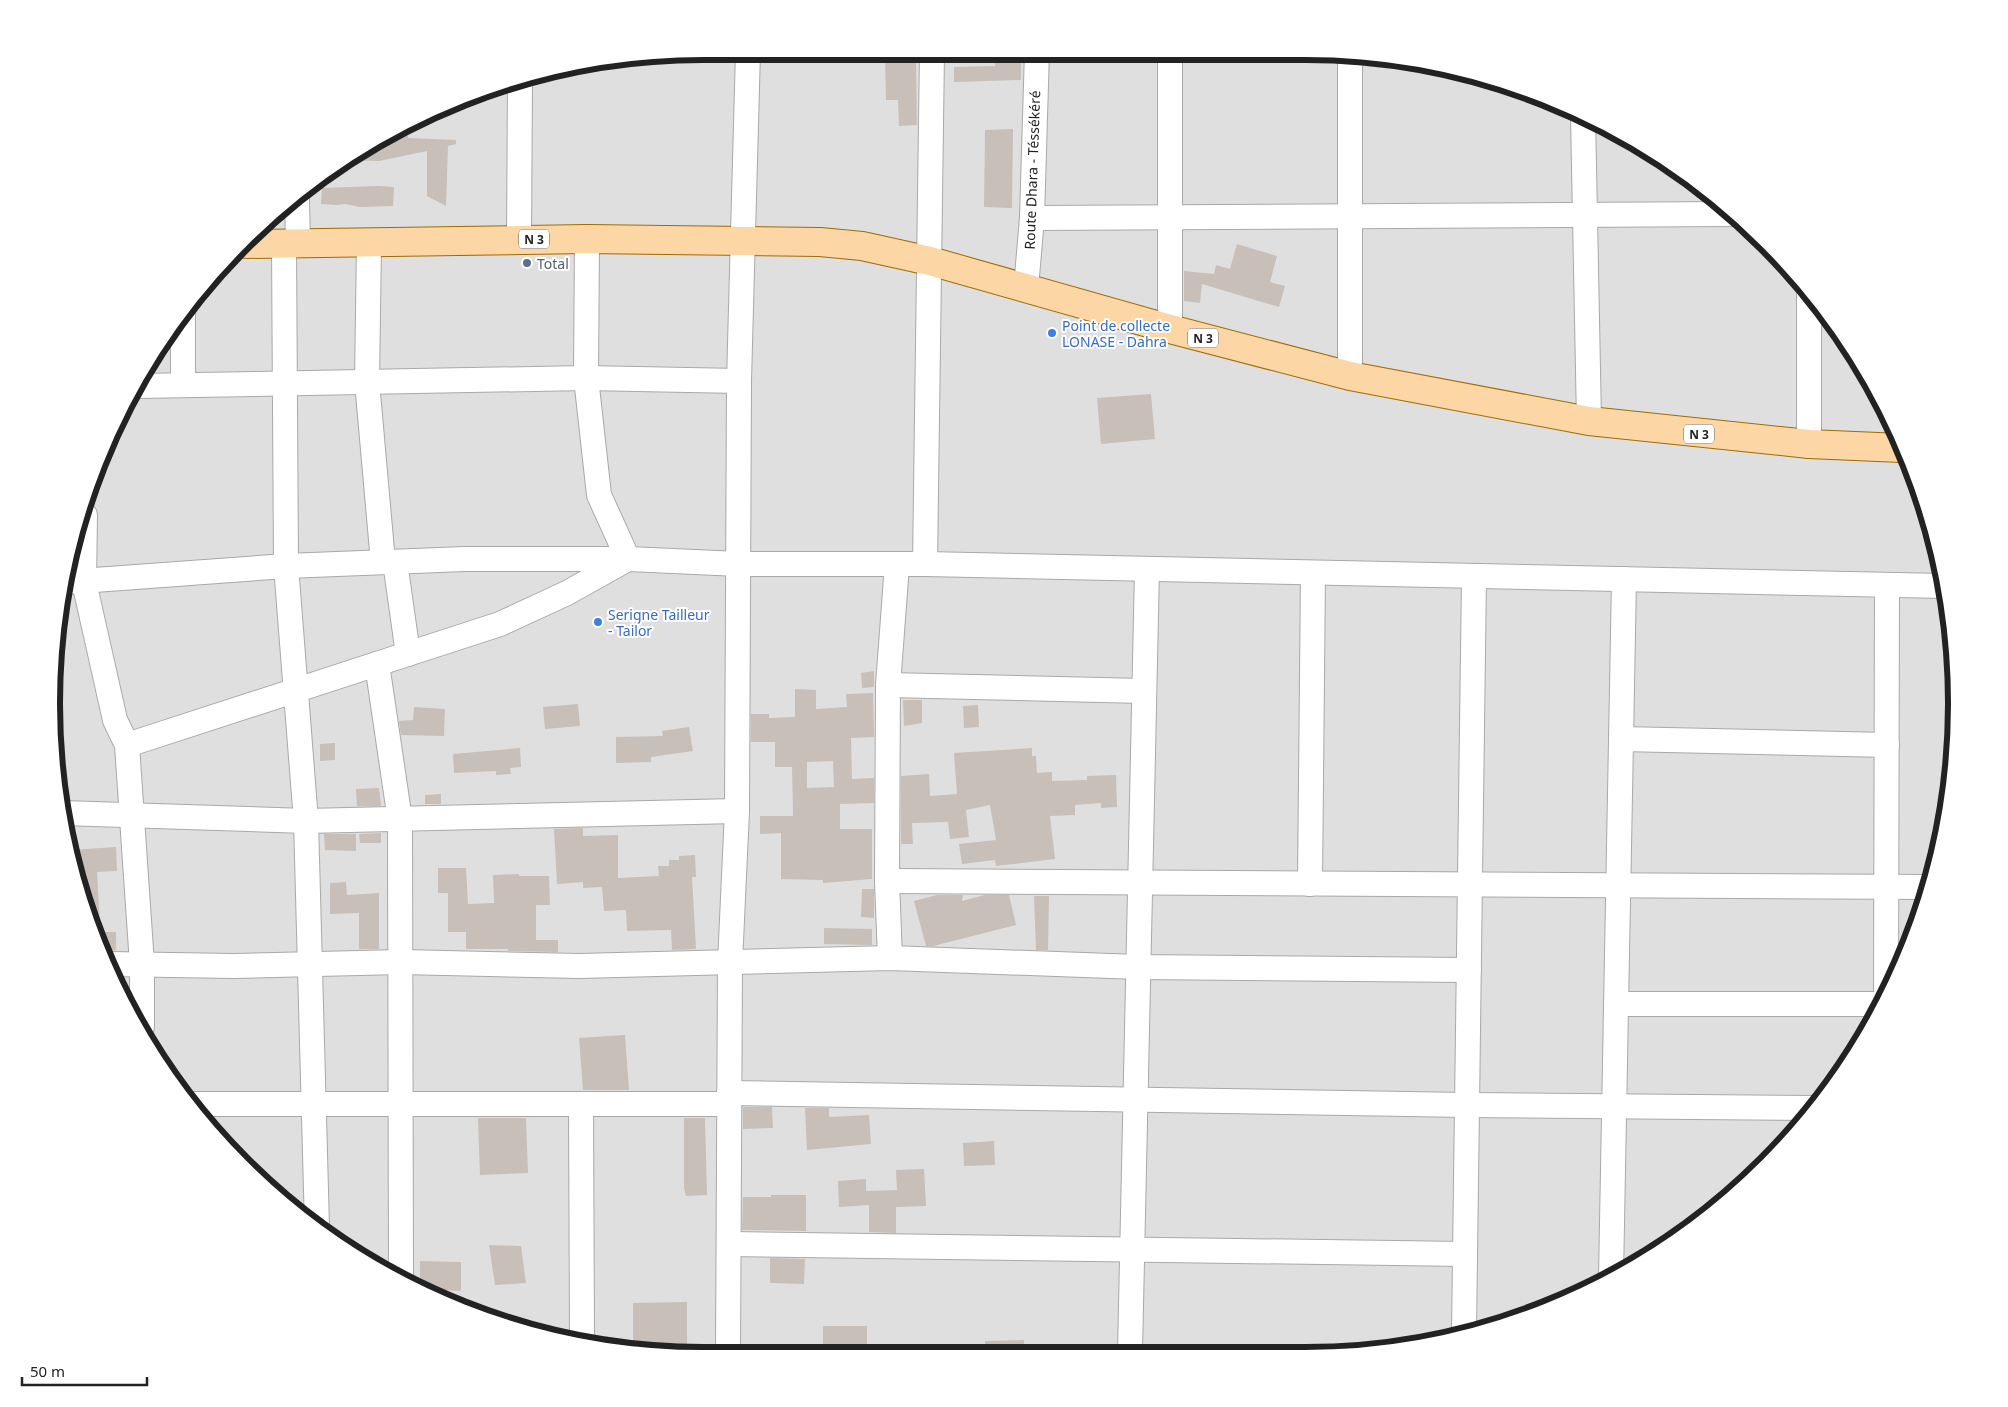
<svg xmlns="http://www.w3.org/2000/svg" width="2008" height="1407" viewBox="0 0 2008 1407" font-family="'Noto Sans',sans-serif">
  <style>
    .residential { fill: #e0dfdf }
    .building { fill: #c7bfb8; fill-rule: evenodd }
    .lines { fill: none; stroke-linecap: round; stroke-linejoin: round }
    .minor-casing { stroke: #a9a9a9; stroke-width: 26 }
    .major-casing { stroke: #a06b00; stroke-width: 30 }
    .minor { stroke: #fff; stroke-width: 24 }
    .major { stroke: #fcd6a4; stroke-width: 28 }
    .service-dot { fill: #5c6f8a; stroke: #fff; stroke-width: 2 }
    .shop-dot { fill: #3f7fe0; stroke: #fff; stroke-width: 2 }
    .labels { text-anchor: middle; dominant-baseline: central; stroke-width: 4; stroke-linejoin: round; paint-order: stroke }
    .shield { fill: #fff; stroke: #646464; stroke-width: 1 }
    .shield-label { font-size: 12px; font-weight: bold; fill: #222 }
    .street-label { font-size: 14px; fill: #222; stroke: #fff }
    .service-label { font-size: 14px; fill: #4e5e75; stroke: #fff; text-anchor: start }
    .shop-label { font-size: 14px; fill: #366cbe; stroke: #fff; text-anchor: start }
    .rim { fill: none; stroke: #222; stroke-width: 6 }
  </style>
  <rect width="100%" height="100%" fill="#f2efe9"/>
  <polygon class="residential" points="703,51 1305,51 1432,64 1554,101 1630,139 1702,186 1795,273 1869,377 1922,494 1951,618 1955,746 1935,872 1890,992 1822,1100 1735,1194 1593,1289 1514,1321 1390,1350 661,1354 535,1334 415,1289 307,1221 213,1134 118,992 64,830 51,704 57,619 101,454 161,341 213,274 341,161 454,101 534,74"/>
  <g class="building">
    <polygon points="916,57 917,125 899,126 898,100 886,100 885,58"/>
    <polygon points="1021,58 1021,80 954,82 954,67 995,66 995,59"/>
    <polygon points="408,125 408,138 456,140 456,144 448,146 446,206 427,196 427,151 379,161 343,160"/>
    <polygon points="1013,129 1012,208 984,207 985,130"/>
    <polygon points="379,186 394,187 393,206 360,207 345,204 337,205 321,204 322,188"/>
    <polygon points="1237,244 1277,256 1270,282 1285,286 1279,307 1202,284 1200,303 1184,301 1184,271 1214,274 1216,265 1230,269"/>
    <polygon points="1151,394 1155,439 1101,444 1097,398"/>
    <polygon points="874,671 874,687 862,688 861,673"/>
    <path d="M795,689L816,690V709L847,707L846,694L873,693L874,737L851,738L852,779L874,778V803L840,804V829H872V879L823,883V880L781,879V833L760,834V816H793L792,767H775V742H751V714H769V718L795,717ZM833,761L834,787L807,788V762Z"/>
    <polygon points="903,700 922,700 922,723 904,726"/>
    <polygon points="578,704 580,726 545,729 543,707"/>
    <polygon points="978,705 979,727 964,728 963,706"/>
    <polygon points="414,707 445,709 444,736 401,735 399,721 413,720"/>
    <polygon points="689,727 693,751 651,757 651,762 616,763 616,737 663,736 662,731"/>
    <polygon points="335,743 335,760 320,761 320,744"/>
    <polygon points="520,748 521,767 510,768 511,774 496,775 496,771 454,773 453,754"/>
    <polygon points="1032,748 1032,756 1036,756 1037,773 1052,772 1052,781 1087,780 1087,776 1116,775 1117,807 1101,808 1101,803 1075,805 1075,815 1050,816 1055,859 996,866 995,860 962,864 959,844 996,840 990,805 966,810 969,837 950,839 948,822 912,823 913,844 901,844 901,776 929,774 930,796 957,794 954,753"/>
    <polygon points="379,788 381,806 357,806 356,789"/>
    <polygon points="441,794 441,804 425,804 425,795"/>
    <polygon points="583,828 583,836 618,835 618,878 659,876 658,866 669,866 669,860 679,860 679,856 695,855 696,877 692,877 696,949 672,950 671,930 627,931 626,910 604,911 602,887 583,888 583,882 557,884 554,829"/>
    <polygon points="381,833 381,843 360,843 359,834"/>
    <polygon points="324,834 356,834 356,851 325,850"/>
    <polygon points="116,847 117,871 97,872 100,925 96,926 70,850"/>
    <polygon points="438,868 466,868 468,904 494,903 493,875 519,874 519,876 549,876 550,905 536,905 536,940 558,940 558,952 508,951 508,949 466,949 466,932 448,932 448,893 438,893"/>
    <polygon points="346,882 347,895 379,893 379,949 359,949 359,913 330,914 330,883"/>
    <polygon points="862,889 874,889 874,918 861,917"/>
    <polygon points="937,895 963,895 962,901 985,895 1009,895 1016,925 933,946 926,946 914,901"/>
    <polygon points="1034,896 1049,896 1048,950 1036,950"/>
    <polygon points="824,928 872,929 872,945 824,944"/>
    <polygon points="98,932 116,932 116,950 105,951"/>
    <polygon points="625,1035 629,1090 583,1090 579,1038"/>
    <polygon points="743,1107 772,1107 773,1128 743,1129"/>
    <polygon points="805,1108 829,1108 829,1117 869,1115 871,1144 807,1150"/>
    <polygon points="478,1118 526,1118 528,1173 480,1175"/>
    <polygon points="684,1118 705,1118 707,1195 686,1196 684,1188"/>
    <polygon points="994,1141 995,1165 964,1166 963,1143"/>
    <polygon points="924,1169 926,1206 896,1207 896,1233 869,1232 869,1205 839,1207 838,1181 866,1179 866,1191 897,1190 896,1170"/>
    <polygon points="771,1195 806,1195 806,1231 742,1230 743,1197 771,1197"/>
    <polygon points="489,1245 521,1246 526,1283 495,1285"/>
    <polygon points="770,1258 805,1259 804,1284 770,1283"/>
    <polygon points="420,1261 461,1262 461,1291 420,1289"/>
    <polygon points="687,1302 687,1354 661,1354 633,1350 633,1303"/>
    <rect x="823" y="1326" width="44" height="27"/>
    <polygon points="1024,1340 1024,1352 985,1352 985,1341"/>
  </g>
  <g class="lines">
    <g class="minor-casing">
      <g id="minor">
        <polyline points="1583,115 1589,421"/>
        <polyline points="297,200 298,243"/>
        <polyline points="1032,218 1731,214"/>
        <polyline points="587,239 586,378 599,495 628,559"/>
        <polyline points="519,240 520,78"/>
        <polyline points="284,243 286,566 306,821 317,1227"/>
        <polyline points="369,243 367,382 383,562"/>
        <polyline points="1026,288 1032,218 1037,51"/>
        <polyline points="183,313 183,385"/>
        <polyline points="1170,329 1170,51"/>
        <polyline points="1350,376 1350,56"/>
        <polyline points="137,386 586,378 739,381"/>
        <polyline points="1809,444 1809,294"/>
        <polyline points="85,515 84,582 115,720 127,745 142,964 142,1027"/>
        <polyline points="395,562 408,654"/>
        <polyline points="925,564 932,51"/>
        <polyline points="67,582 286,566 465,559 628,559 739,564 925,564 1944,586"/>
        <polyline points="377,664 400,820 401,1279"/>
        <polyline points="888,685 1144,691"/>
        <polyline points="1621,739 1887,745"/>
        <polyline points="127,745 500,624 567,593 626,560"/>
        <polyline points="62,813 306,821 737,811"/>
        <polyline points="887,881 1929,887"/>
        <polyline points="1310,884 1313,573"/>
        <polyline points="890,958 887,881 888,685 897,565"/>
        <polyline points="109,964 234,966 401,962 579,966 890,958 1138,967 1469,970"/>
        <polyline points="1886,998 1887,585"/>
        <polyline points="1616,1004 1882,1004"/>
        <polyline points="729,1093 1467,1105 1815,1108"/>
        <polyline points="193,1104 729,1104"/>
        <polyline points="581,1104 582,1341"/>
        <polyline points="729,1244 1465,1254"/>
        <polyline points="1611,1277 1624,579"/>
        <polyline points="1464,1333 1474,576"/>
        <polyline points="1130,1352 1147,569"/>
        <polyline points="728,1354 730,963 737,811 739,381 748,51"/>
      </g>
    </g>
    <g class="major-casing">
      <polyline id="major" points="247,244 587,239 820,242 862,246 930,261 1170,329 1350,376 1589,421 1809,444 1901,448"/>
    </g>
    <use href="#minor" class="minor"/>
    <use href="#major" class="major"/>
  </g>
  <circle class="service-dot" cx="527" cy="263" r="5"/>
  <g class="shop-dot">
    <circle cx="1052" cy="333" r="5"/>
    <circle cx="598" cy="622" r="5"/>
  </g>
  <g class="labels">
    <g class="shield">
      <rect x="519" y="229.5" width="30" height="19" rx="4"/>
      <rect x="1188" y="328.5" width="30" height="19" rx="4"/>
      <rect x="1684" y="424.5" width="30" height="19" rx="4"/>
    </g>
    <g class="shield-label">
      <text x="534" y="239">N 3</text>
      <text x="1203" y="338">N 3</text>
      <text x="1699" y="434">N 3</text>
    </g>
    <g class="street-label">
      <text transform="translate(1032 170) rotate(-88)">Route Dhara - Téssékéré</text>
    </g>
    <g class="service-label">
      <text x="537" y="263">Total</text>
    </g>
    <g class="shop-label">
      <text x="1062" y="325">Point de collecte<tspan x="1062" dy="16">LONASE - Dahra</tspan></text>
      <text x="608" y="614">Serigne Tailleur<tspan x="608" dy="16">- Tailor</tspan></text>
    </g>
  </g>
  <path d="M0 0H2008V1407H0ZM703 60H1305A643 643 0 0 1 1948 703V704A643 643 0 0 1 1305 1347H703A643 643 0 0 1 60 704V703A643 643 0 0 1 703 60Z" fill="#fff" fill-rule="evenodd"/>
  <path class="rim" d="M703 60H1305A643 643 0 0 1 1948 703V704A643 643 0 0 1 1305 1347H703A643 643 0 0 1 60 704V703A643 643 0 0 1 703 60Z"/>
  <path d="M22 1377v8h125v-8" fill="none" stroke="#222222" stroke-width="2.5"/>
  <text x="30" y="1377" font-size="15" fill="#222222" stroke="#ffffff" stroke-width="4" paint-order="stroke">50 m</text>
</svg>
